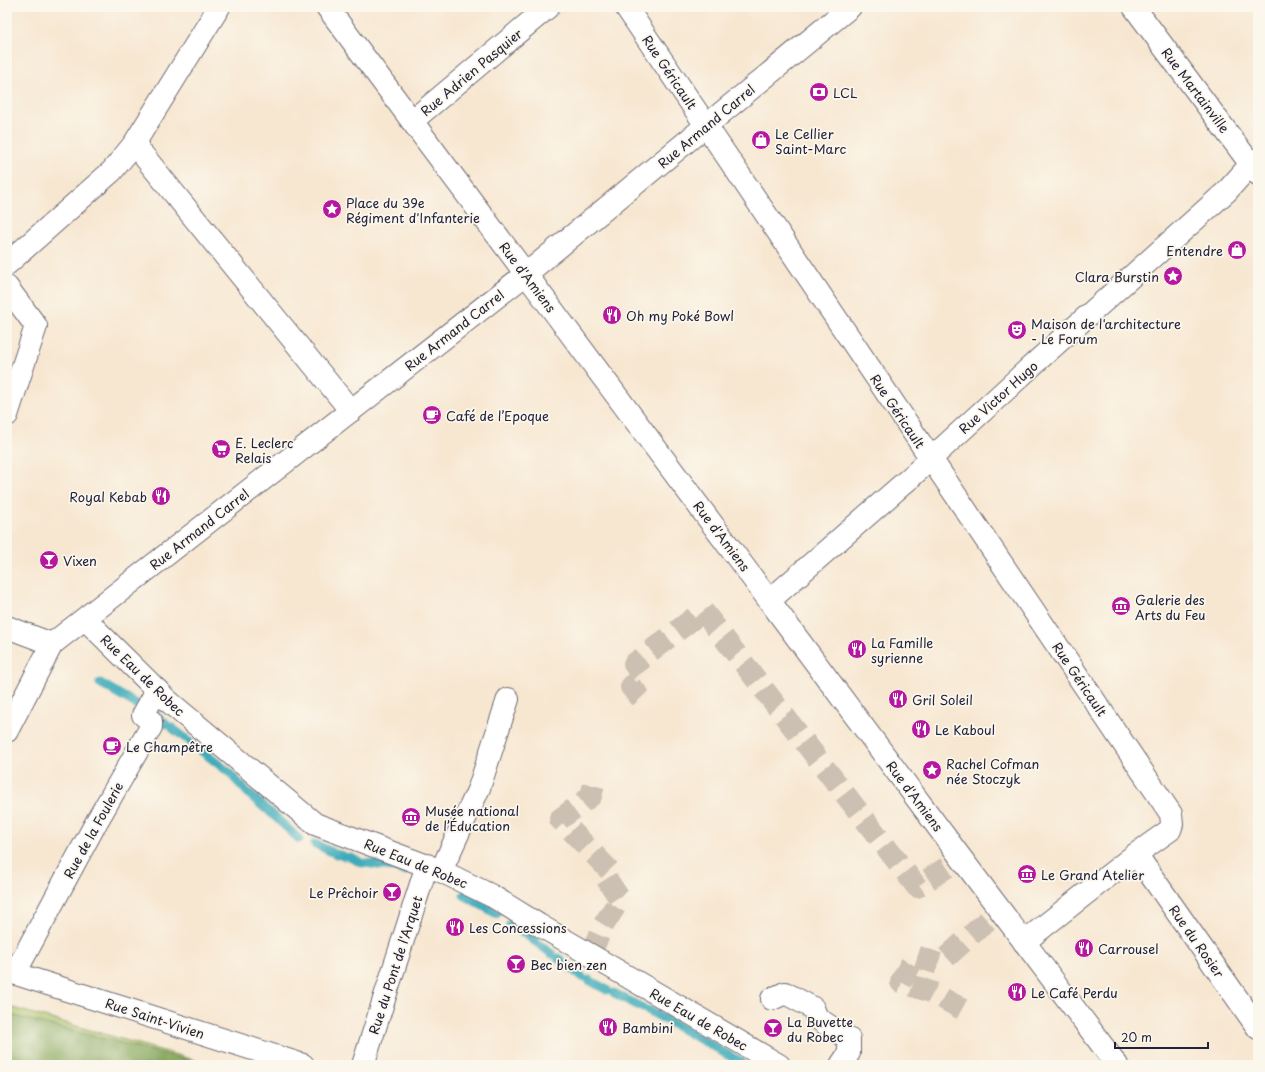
<svg xmlns="http://www.w3.org/2000/svg" width="1265" height="1072" viewBox="0 0 1265 1072" font-family="'Playpen Sans',sans-serif">
  <style>
    .green { fill: #a7c066; stroke: #647150 }
    .forest { fill: #85a65b; stroke: #54644b }
    .lines { fill: none; stroke-linecap: round; stroke-linejoin: round }
    .stream { stroke: #3dabba; stroke-width: 9 }
    .minor-tunnel { stroke: #ccc0b3; stroke-width: 22; stroke-dasharray: 22 11; stroke-linecap: butt }
    .minor-casing { stroke: #6d6770; stroke-width: 24 }
    .minor { stroke: #fff; stroke-width: 22 }
    .labels { text-anchor: middle; dominant-baseline: central; stroke-width: 3.5; stroke-linejoin: round; paint-order: stroke }
    .street-label { font-size: 13px; fill: #22223b; stroke: #fbf7ec }
    .poi-label { font-size: 13px; fill: #22223b; stroke: #fbf7ec; text-anchor: start }
  </style>
  <rect width="100%" height="100%" fill="#fbf7ec"/>
  <filter id="ink" filterUnits="userSpaceOnUse"><feTurbulence type="fractalNoise" baseFrequency=".025" numOctaves="2"/><feDisplacementMap in="SourceGraphic" scale="8" xChannelSelector="R" yChannelSelector="G"/><feConvolveMatrix kernelMatrix="1 2 1 2 8 2 1 2 1" color-interpolation-filters="sRGB"/></filter>
  <filter id="wash" filterUnits="userSpaceOnUse"><feTurbulence type="fractalNoise" baseFrequency=".012" numOctaves="4" result="noise"/><feDisplacementMap in="SourceGraphic" scale="16" xChannelSelector="R" yChannelSelector="G"/><feGaussianBlur stdDeviation="0.9" result="paint"/><feColorMatrix in="noise" values="0 0 0 0 0 0 0 0 0 0 0 0 0 0 0 0 0 1.4 0 .05"/><feComposite in="paint" operator="in"/></filter>
  <g filter="url(#wash)">
    <rect width="100%" height="100%" fill="#f7e7d1"/>
    <polygon class="green" points="7,1006 212,1065 7,1065"/>
    <polygon class="forest" points="7,1014 207,1065 7,1065"/>
    <g class="lines">
      <g class="stream">
        <polyline points="100,683 143,708"/>
        <polyline points="153,714 166,724"/>
        <polyline points="171,727 185,738"/>
        <polyline points="190,742 204,753"/>
        <polyline points="208,756 230,773"/>
        <polyline points="234,778 250,795 266,809"/>
        <polyline points="270,812 299,839"/>
        <polyline points="315,844 332,852"/>
        <polyline points="336,854 343,856"/>
        <polyline points="349,857 362,863"/>
        <polyline points="366,863 391,867 404,871"/>
        <polyline points="464,895 497,914"/>
        <polyline points="510,924 524,933"/>
        <polyline points="529,937 552,954"/>
        <polyline points="558,958 566,964"/>
        <polyline points="570,968 582,977"/>
        <polyline points="589,980 607,990"/>
        <polyline points="614,993 643,1008"/>
        <polyline points="648,1010 666,1020"/>
        <polyline points="671,1023 716,1048"/>
        <polyline points="721,1051 742,1063"/>
      </g>
    </g>
  </g>
  <g filter="url(#ink)">
    <g class="lines">
      <g class="minor-tunnel">
        <polyline points="641,698 631,687 642,675 634,664 703,611 917,887 961,858"/>
        <polyline points="590,955 603,926 620,899 606,878 611,872 560,819 591,796 596,776"/>
        <polyline points="962,1009 931,992 901,982 915,956 939,964 1000,909"/>
      </g>
      <g class="minor-casing">
        <g id="minor">
          <polyline points="327,7 961,858 1117,1065"/>
          <polyline points="626,7 1171,814 1172,824 1170,830 1136,854 1024,942"/>
          <polyline points="1134,7 1258,174"/>
          <polyline points="412,121 548,7"/>
          <polyline points="134,144 351,411"/>
          <polyline points="7,264 112,171 134,144 219,7"/>
          <polyline points="7,287 36,326 7,415"/>
          <polyline points="770,600 911,477 1036,362 1227,191 1251,164 1258,159"/>
          <polyline points="85,619 168,701 315,824 441,871 492,896 539,925 779,1065"/>
          <polyline points="7,627 52,644"/>
          <polyline points="7,731 52,644 526,274 850,7"/>
          <polyline points="1136,854 1258,1028"/>
          <polyline points="441,871 479,788 508,699"/>
          <polyline points="7,971 303,1065"/>
          <polyline points="15,973 97,821 151,727 151,721 143,715 157,690"/>
          <polyline points="772,999 785,993 813,1008 817,1018 849,1039 849,1053 841,1065"/>
          <polyline points="363,1065 427,865"/>
        </g>
      </g>
      <use href="#minor" class="minor"/>
    </g>
  </g>
  <defs>
    <g id="bank-disc" transform="scale(1)"><circle r="9.5" fill="#b5179e" stroke="#fbf7ec"/><path d="M-6-4H6V4H-6ZM0-2.3a2.3 2.3 0 1 0 0 4.6a2.3 2.3 0 1 0 0-4.6Z" fill="#fff"/></g>
    <g id="shop-disc" transform="scale(1)"><circle r="9.5" fill="#b5179e" stroke="#fbf7ec"/><path d="M-5-2.5h2.3a2.7 3.5 0 0 1 5.4 0H5L5.5 6h-11ZM-1.5-2.5h3a1.5 2.3 0 0 0-3 0Z" fill="#fff"/></g>
    <g id="sight-disc" transform="scale(1)"><circle r="9.5" fill="#b5179e" stroke="#fbf7ec"/><path d="M0-6L1.8-2.2L6-1.7L2.9 1.2L3.7 5.4L0 3.3L-3.7 5.4L-2.9 1.2L-6-1.7L-1.8-2.2Z" fill="#fff"/></g>
    <g id="restaurant-disc" transform="scale(1)"><circle r="9.5" fill="#b5179e" stroke="#fbf7ec"/><path d="M-5-6h1v4h1v-4h1v4h1v-4h1v5L-1.5 .5V6h-2V.5L-5-1ZM5-6V6H3V1.5H1.5Q1.5-4 5-6Z" fill="#fff"/></g>
    <g id="theatre-disc" transform="scale(1)"><circle r="9.5" fill="#b5179e" stroke="#fbf7ec"/><path d="M-5-5.5Q0-4 5-5.5V0Q5 5 0 6Q-5 5-5 0ZM-3.3-2.5H-1v1.5H-3.3ZM1-2.5H3.3v1.5H1ZM-2.8 1Q0 5.5 2.8 1Z" fill="#fff"/></g>
    <g id="cafe-disc" transform="scale(1)"><circle r="9.5" fill="#b5179e" stroke="#fbf7ec"/><path d="M-5.5-4.5H6V0H3Q3 3.5 0 3.5H-2.5Q-5.5 3.5-5.5 0ZM3-3.2v2h1.7v-2ZM-6 4.5H4V6H-6Z" fill="#fff"/></g>
    <g id="supermarket-disc" transform="scale(1)"><circle r="9.5" fill="#b5179e" stroke="#fbf7ec"/><path d="M-6-5.5h2.5l.6 2H6L4.5 2H-2.5L-4.4-4H-6ZM-1.5 3.2a1.3 1.3 0 1 0 .1 0ZM3 3.2a1.3 1.3 0 1 0 .1 0Z" fill="#fff"/></g>
    <g id="bar-disc" transform="scale(1)"><circle r="9.5" fill="#b5179e" stroke="#fbf7ec"/><path d="M-6-5H6L.8 .8V4.5H3.5V6h-7V4.5H-.8V.8Z" fill="#fff"/></g>
    <g id="museum-disc" transform="scale(1)"><circle r="9.5" fill="#b5179e" stroke="#fbf7ec"/><path d="M0-6L6-3V-2H-6V-3ZM-5-1h2V3h-2ZM-1-1h2V3h-2ZM3-1h2V3H3ZM-6 4H6V6H-6Z" fill="#fff"/></g>
  </defs>
  <g fill-rule="evenodd">
    <use href="#bank-disc" x="819" y="92"/>
    <use href="#shop-disc" x="761" y="140"/>
    <use href="#sight-disc" x="332" y="209"/>
    <use href="#shop-disc" x="1237" y="250"/>
    <use href="#sight-disc" x="1173" y="276"/>
    <use href="#restaurant-disc" x="612" y="315"/>
    <use href="#theatre-disc" x="1017" y="330"/>
    <use href="#cafe-disc" x="432" y="415"/>
    <use href="#supermarket-disc" x="221" y="449"/>
    <use href="#restaurant-disc" x="161" y="496"/>
    <use href="#bar-disc" x="49" y="560"/>
    <use href="#museum-disc" x="1121" y="606"/>
    <use href="#restaurant-disc" x="857" y="649"/>
    <use href="#restaurant-disc" x="898" y="699"/>
    <use href="#restaurant-disc" x="921" y="729"/>
    <use href="#cafe-disc" x="112" y="746"/>
    <use href="#sight-disc" x="932" y="770"/>
    <use href="#museum-disc" x="411" y="817"/>
    <use href="#museum-disc" x="1027" y="874"/>
    <use href="#bar-disc" x="392" y="892"/>
    <use href="#restaurant-disc" x="455" y="927"/>
    <use href="#restaurant-disc" x="1084" y="948"/>
    <use href="#bar-disc" x="516" y="964"/>
    <use href="#restaurant-disc" x="1017" y="992"/>
    <use href="#restaurant-disc" x="608" y="1027"/>
    <use href="#bar-disc" x="773" y="1028"/>
  </g>
  <g class="labels">
    <g class="street-label">
      <text transform="translate(471 72) rotate(-40)">Rue Adrien Pasquier</text>
      <text transform="translate(670 72) rotate(56)">Rue Géricault</text>
      <text transform="translate(1196 90) rotate(53)">Rue Martainville</text>
      <text transform="translate(706 126) rotate(-40)">Rue Armand Carrel</text>
      <text transform="translate(528 277) rotate(53)">Rue d'Amiens</text>
      <text transform="translate(454 330) rotate(-38)">Rue Armand Carrel</text>
      <text transform="translate(998 397) rotate(-42)">Rue Victor Hugo</text>
      <text transform="translate(898 411) rotate(56)">Rue Géricault</text>
      <text transform="translate(199 529) rotate(-38)">Rue Armand Carrel</text>
      <text transform="translate(722 536) rotate(53)">Rue d'Amiens</text>
      <text transform="translate(143 675) rotate(44)">Rue Eau de Robec</text>
      <text transform="translate(1080 679) rotate(56)">Rue Géricault</text>
      <text transform="translate(915 796) rotate(53)">Rue d'Amiens</text>
      <text transform="translate(93 830) rotate(-61)">Rue de la Foulerie</text>
      <text transform="translate(416 863) rotate(22)">Rue Eau de Robec</text>
      <text transform="translate(1197 941) rotate(55)">Rue du Rosier</text>
      <text transform="translate(395 965) rotate(-72)">Rue du Pont de l'Arquet</text>
      <text transform="translate(155 1018) rotate(18)">Rue Saint-Vivien</text>
      <text transform="translate(699 1019) rotate(30)">Rue Eau de Robec</text>
    </g>
    <g class="poi-label">
      <text x="833" y="92">LCL</text>
      <text x="775" y="133">Le Cellier<tspan x="775" dy="15">Saint-Marc</tspan></text>
      <text x="346" y="202">Place du 39e<tspan x="346" dy="15">Régiment d'Infanterie</tspan></text>
      <text x="1223" y="250" text-anchor="end">Entendre</text>
      <text x="1159" y="276" text-anchor="end">Clara Burstin</text>
      <text x="626" y="315">Oh my Poké Bowl</text>
      <text x="1031" y="323">Maison de l'architecture<tspan x="1031" dy="15">- Le Forum</tspan></text>
      <text x="446" y="415">Café de l’Epoque</text>
      <text x="235" y="442">E. Leclerc<tspan x="235" dy="15">Relais</tspan></text>
      <text x="147" y="496" text-anchor="end">Royal Kebab</text>
      <text x="63" y="560">Vixen</text>
      <text x="1135" y="599">Galerie des<tspan x="1135" dy="15">Arts du Feu</tspan></text>
      <text x="871" y="642">La Famille<tspan x="871" dy="15">syrienne</tspan></text>
      <text x="912" y="699">Gril Soleil</text>
      <text x="935" y="729">Le Kaboul</text>
      <text x="126" y="746">Le Champêtre</text>
      <text x="946" y="763">Rachel Cofman<tspan x="946" dy="15">née Stoczyk</tspan></text>
      <text x="425" y="810">Musée national<tspan x="425" dy="15">de l’Éducation</tspan></text>
      <text x="1041" y="874">Le Grand Atelier</text>
      <text x="378" y="892" text-anchor="end">Le Prêchoir</text>
      <text x="469" y="927">Les Concessions</text>
      <text x="1098" y="948">Carrousel</text>
      <text x="530" y="964">Bec bien zen</text>
      <text x="1031" y="992">Le Café Perdu</text>
      <text x="787" y="1021">La Buvette<tspan x="787" dy="15">du Robec</tspan></text>
      <text x="622" y="1027">Bambini</text>
    </g>
  </g>
  <rect width="1265" height="1072" fill="none" stroke="#fbf7ec" stroke-width="24"/>
  <path d="M1115 1042v6h93v-6" fill="none" stroke="#22223b" stroke-width="2"/>
  <text x="1121" y="1042" font-size="12" fill="#22223b" stroke="#fbf7ec" stroke-width="3" paint-order="stroke">20 m</text>
</svg>
